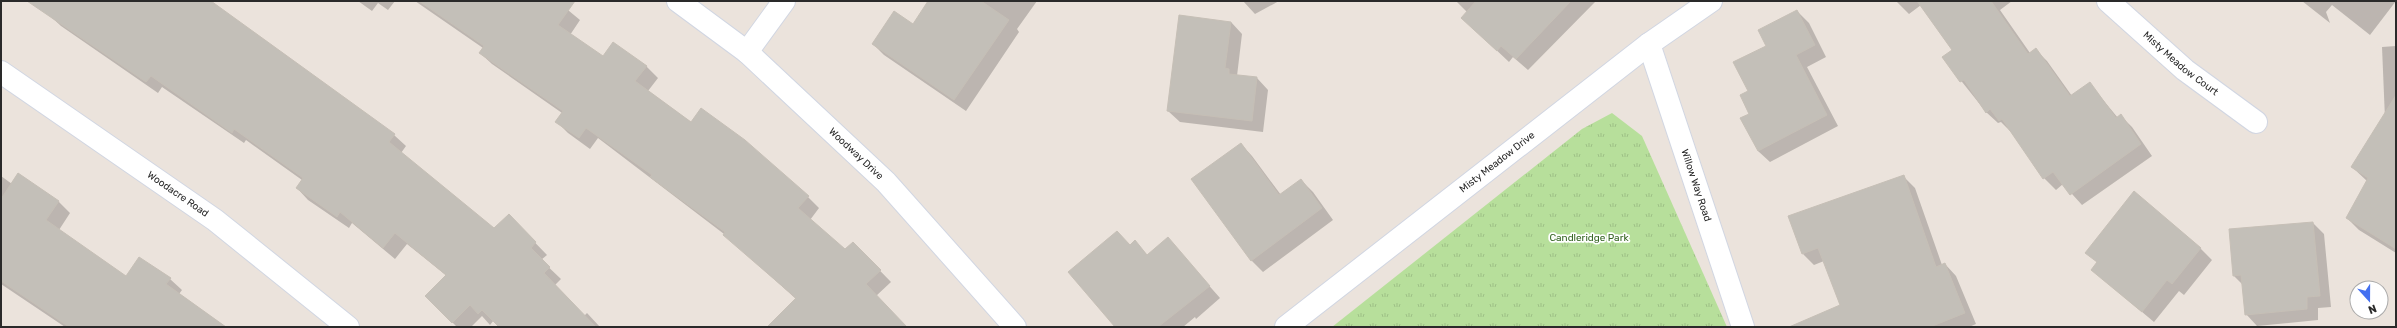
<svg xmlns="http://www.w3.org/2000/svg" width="2397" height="328" viewBox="0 0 2397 328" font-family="Rubik,sans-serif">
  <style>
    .park { fill: url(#park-tufts) }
    .shadow { fill: #0003 }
    .building { fill: #c3bfb8; stroke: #c6bfb6 }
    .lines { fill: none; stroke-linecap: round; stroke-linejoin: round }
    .minor-casing { stroke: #d1d6e2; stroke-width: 24 }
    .tertiary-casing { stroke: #d1d6e2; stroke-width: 24 }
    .minor { stroke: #fff; stroke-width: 22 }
    .tertiary { stroke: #fff; stroke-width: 22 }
    .labels { text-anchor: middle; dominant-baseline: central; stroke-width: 3.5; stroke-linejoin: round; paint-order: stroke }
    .street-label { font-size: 10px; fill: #2a2a2a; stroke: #fff }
    .park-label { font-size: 10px; fill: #31621e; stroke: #fff }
  </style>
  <defs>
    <pattern id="park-tufts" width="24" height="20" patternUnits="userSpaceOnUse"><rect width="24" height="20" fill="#b7df9b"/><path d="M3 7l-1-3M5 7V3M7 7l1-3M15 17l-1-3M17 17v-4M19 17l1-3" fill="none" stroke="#9ec086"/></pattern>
  </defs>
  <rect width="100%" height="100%" fill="#ebe3dc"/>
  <polygon class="park" points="1612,113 1642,136 1727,327 1332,327 1582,129"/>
  <g class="shadow">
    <polygon points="48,1 209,1 394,135 406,146 401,153 494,230 520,227 547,255 541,260 561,279 555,285 584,316 587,313 600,327 500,327 494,320 490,325 482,316 471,327 457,327 426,296 447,276 407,244 395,259 352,223 349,228 308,200 297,188 302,180 246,140 244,143 162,87 158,93 61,26 49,15"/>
    <polygon points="358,1 395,1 388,10 378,3 372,11"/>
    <polygon points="415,1 557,1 580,20 570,35 603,58 646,66 658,78 648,91 692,123 808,197 819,208 810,220 845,251 853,243 891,282 876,296 906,327 816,327 796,299 724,234 598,138 590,149 568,133 556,121 562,113 492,64 480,53 483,48"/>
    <polygon points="930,1 1037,1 1017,29 1019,32 966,111 884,55 873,44 913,25"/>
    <polygon points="1243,1 1279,1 1255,14"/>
    <polygon points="1456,1 1596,1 1528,70 1513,57 1509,62 1474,29 1467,12"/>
    <polygon points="1896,1 2012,1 2000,10 2030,53 2036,50 2047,61 2072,96 2090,84 2118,118 2121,116 2132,127 2152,156 2082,205 2063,184 2056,190 2044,178 2011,132 2001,122 1998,123 1986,112 1943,58 1954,50 1921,5 1909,14"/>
    <polygon points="2302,1 2396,1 2370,35 2332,5 2326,12 2330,23"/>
    <polygon points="1797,11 1809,23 1826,57 1807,67 1838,126 1770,162 1758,151 1750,114 1750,92 1767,46"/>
    <polygon points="1231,22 1242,34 1237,76 1257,78 1268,90 1263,132 1180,122 1168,111"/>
    <polygon points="2396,46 2396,130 2385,119 2382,47"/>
    <polygon points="1241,144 1252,156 1281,195 1301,180 1313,192 1333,220 1263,272 1252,261 1193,180"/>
    <polygon points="2396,150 2396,253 2359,230 2347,218 2367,181 2352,167"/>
    <polygon points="18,175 59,202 70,213 59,230 126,277 170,279 182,290 179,294 225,327 65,327 1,284 1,176 12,184"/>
    <polygon points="1903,176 1915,188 1942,265 1945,264 1956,276 1976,324 1969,327 1830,327 1841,306 1824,261 1814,265 1803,254"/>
    <polygon points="2313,223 2324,234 2331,307 2318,308 2318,320 2257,326 2246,314 2243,285 2234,276 2230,230"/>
    <polygon points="1168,239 1220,298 1196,319 1195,317 1183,327 1116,327 1130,246 1135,242 1148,256"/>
    <polygon points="2200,248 2212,260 2184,295 2179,291 2154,322 2092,270 2098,263 2087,252"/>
  </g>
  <g class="building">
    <polygon points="27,1 211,1 395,134 389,142 494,228 509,214 536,242 531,248 550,267 544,273 596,327 499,327 482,310 478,314 470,305 452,323 425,296 446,275 395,233 383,248 340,212 337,217 296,188 303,178 234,129 232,133 151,76 146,82"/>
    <polygon points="419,1 575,1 558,25 603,56 613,42 647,66 635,81 691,122 701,108 745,140 809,196 798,208 845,249 853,242 881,270 866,284 907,327 767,327 796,298 723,235 725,232 650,177 652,175 586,128 579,138 555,122 563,111 479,53 484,46"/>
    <polygon points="928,1 981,1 1009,20 954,100 872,44 894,11 913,24"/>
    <polygon points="1476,1 1571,1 1516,59 1501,46 1497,51 1461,18"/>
    <polygon points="1917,1 1991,1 2028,54 2036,48 2070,96 2090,82 2116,118 2121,114 2141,144 2070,195 2053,172 2043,179 2002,119 1999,121 1990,109 1986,113 1964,80 1960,82 1942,57 1952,50"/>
    <polygon points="1797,10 1815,45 1796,55 1827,115 1758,151 1740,118 1749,114 1740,95 1748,91 1733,62 1766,46 1758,30"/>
    <polygon points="1179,15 1231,22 1225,68 1229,69 1229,74 1257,77 1252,121 1167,111"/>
    <polygon points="2396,95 2396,249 2346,218 2368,178 2351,167"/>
    <polygon points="1241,143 1279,195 1301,179 1322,208 1251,261 1191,179"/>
    <polygon points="18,173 59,201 46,220 126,276 139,257 171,278 166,284 226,327 69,327 1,281 1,199"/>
    <polygon points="1904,175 1936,267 1945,263 1965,313 1930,327 1789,327 1840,305 1818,248 1802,254 1788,216"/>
    <polygon points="2134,191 2201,248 2172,284 2167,280 2142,312 2091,270 2097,262 2085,253"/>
    <polygon points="2313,222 2320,296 2307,297 2307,309 2245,315 2241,275 2233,276 2229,229"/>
    <polygon points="1117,231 1130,245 1135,240 1147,255 1168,237 1210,286 1158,327 1115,327 1068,272"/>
  </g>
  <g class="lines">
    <g class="minor-casing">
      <g id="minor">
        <path id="s1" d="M2108,1L2185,70L2256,122"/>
        <path id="s2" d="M1649,44L1743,327"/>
        <polyline points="747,52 784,1"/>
        <path id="s3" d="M1,72L215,220L348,327"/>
        <path id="s4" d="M1286,327L1649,44L1711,1"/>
      </g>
    </g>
    <g class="tertiary-casing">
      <g id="tertiary">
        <path id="s5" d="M678,1L747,52L886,182L1015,327"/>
      </g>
    </g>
    <use href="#minor" class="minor"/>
    <use href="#tertiary" class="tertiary"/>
  </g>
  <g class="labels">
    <g class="street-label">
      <text stroke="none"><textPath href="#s1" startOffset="96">Misty Meadow Court</textPath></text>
      <text stroke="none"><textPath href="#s5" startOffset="235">Woodway Drive</textPath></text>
      <text stroke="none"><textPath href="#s4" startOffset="268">Misty Meadow Drive</textPath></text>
      <text stroke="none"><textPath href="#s2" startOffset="149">Willow Way Road</textPath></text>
      <text stroke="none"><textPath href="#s3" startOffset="215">Woodacre Road</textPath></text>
    </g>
    <g class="park-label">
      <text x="1589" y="238">Candleridge Park</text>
    </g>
  </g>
  <rect width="2397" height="328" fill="none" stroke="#2a2a2a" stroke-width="4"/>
  <g transform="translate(2369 300) rotate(159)"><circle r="19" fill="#ffffff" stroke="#aaaaaa"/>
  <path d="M0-3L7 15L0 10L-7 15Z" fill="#4470f0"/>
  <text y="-6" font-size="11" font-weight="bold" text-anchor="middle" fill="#2a2a2a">N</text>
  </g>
</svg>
